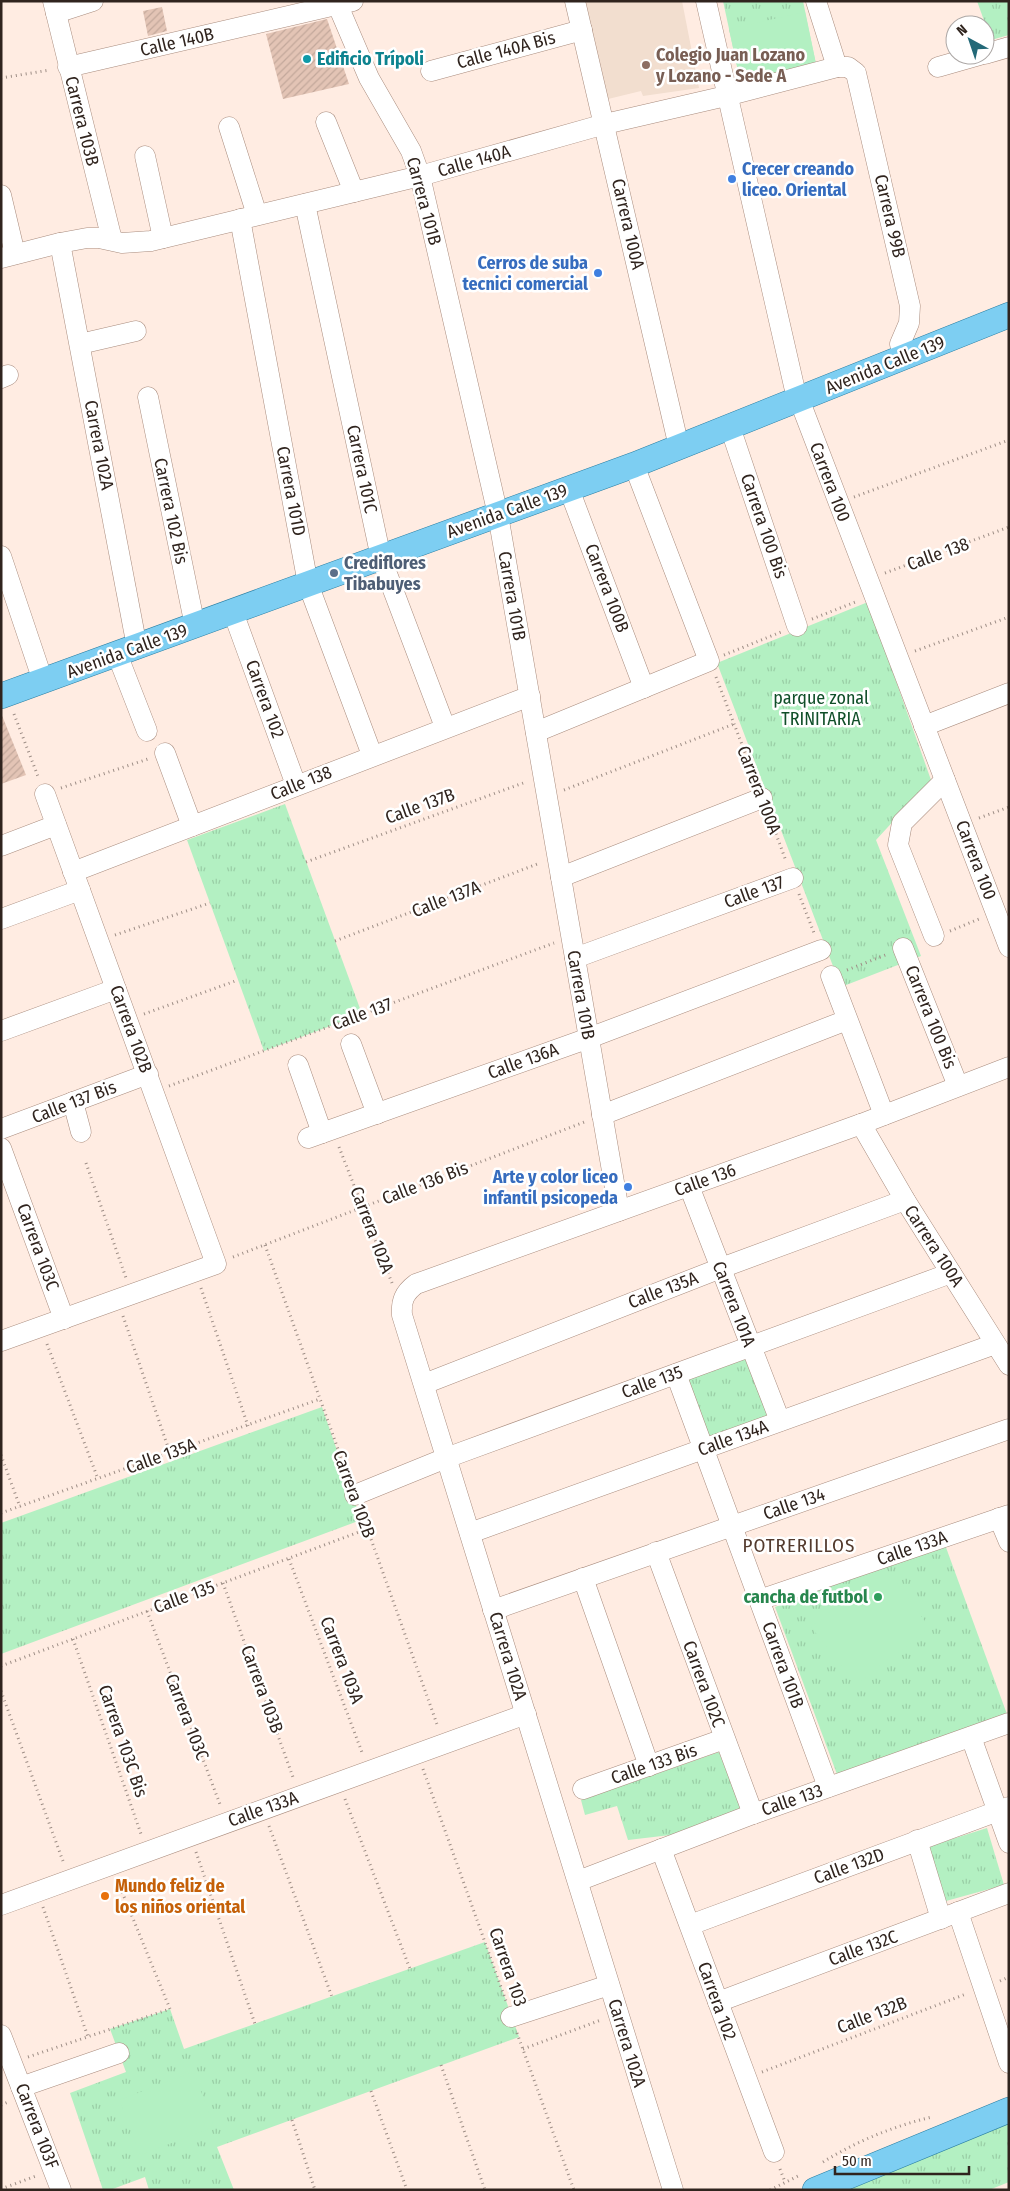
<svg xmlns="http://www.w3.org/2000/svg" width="1010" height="2191" viewBox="0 0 1010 2191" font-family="'Fira Sans Condensed',sans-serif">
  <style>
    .education { fill: #f2decf }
    .grass { fill: url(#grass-tufts) }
    .garden { fill: #b3f0c2 }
    .building { fill: url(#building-hatch) }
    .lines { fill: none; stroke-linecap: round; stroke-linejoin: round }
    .minor-casing { stroke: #a98c7e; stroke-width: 21 }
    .major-casing { stroke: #2a7ea2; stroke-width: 26 }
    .path { stroke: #9e8e86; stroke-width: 3; stroke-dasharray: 1 4; stroke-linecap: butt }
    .minor { stroke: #fff; stroke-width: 20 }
    .major { stroke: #7dcef2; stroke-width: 25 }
    .culture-dot { fill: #0f9aa8; stroke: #fff; stroke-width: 2 }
    .education-dot { fill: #8d6e63; stroke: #fff; stroke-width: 2 }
    .shop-dot { fill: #3f7fe0; stroke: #fff; stroke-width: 2 }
    .service-dot { fill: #5c6f8a; stroke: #fff; stroke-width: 2 }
    .leisure-dot { fill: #2e9e5b; stroke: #fff; stroke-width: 2 }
    .food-dot { fill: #e8710a; stroke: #fff; stroke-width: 2 }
    .labels { text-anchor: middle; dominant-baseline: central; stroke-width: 5; stroke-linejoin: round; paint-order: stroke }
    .street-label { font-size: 18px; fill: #30241e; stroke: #fff }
    .education-label { font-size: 18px; font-weight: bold; fill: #785e54; stroke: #fff; text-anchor: start }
    .culture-label { font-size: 18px; font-weight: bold; fill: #0d838f; stroke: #fff; text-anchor: start }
    .shop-label { font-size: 18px; font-weight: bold; fill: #366cbe; stroke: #fff; text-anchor: end }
    .service-label { font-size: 18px; font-weight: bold; fill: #4e5e75; stroke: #fff; text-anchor: start }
    .park-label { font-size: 18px; fill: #104f29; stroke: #fff }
    .leisure-label { font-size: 18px; font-weight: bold; fill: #27864d; stroke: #fff; text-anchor: end }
    .food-label { font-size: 18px; font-weight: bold; fill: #c56008; stroke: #fff; text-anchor: start }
    .neighbourhood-label { font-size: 19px; letter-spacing: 1px; fill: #533a2d; stroke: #fff }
  </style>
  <defs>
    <pattern id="grass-tufts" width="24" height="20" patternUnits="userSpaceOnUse" patternTransform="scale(1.25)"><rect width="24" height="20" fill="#b3f0c2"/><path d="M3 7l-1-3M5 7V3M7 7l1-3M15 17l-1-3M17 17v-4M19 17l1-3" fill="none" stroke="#9acea6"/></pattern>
    <pattern id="building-hatch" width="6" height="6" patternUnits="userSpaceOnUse" patternTransform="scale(1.25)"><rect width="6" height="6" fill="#e3c4b5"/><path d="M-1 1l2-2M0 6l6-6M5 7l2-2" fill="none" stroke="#c3a89b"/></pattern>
  </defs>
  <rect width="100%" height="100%" fill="#ffece2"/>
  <polygon class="education" points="583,1 682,1 699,88 643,96 641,91 604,100"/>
  <g class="grass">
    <polygon points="723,1 803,1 816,64 740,80"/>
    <polygon points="977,1 1009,1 1009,35 991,40"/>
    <polygon points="868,602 931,780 876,840 921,956 841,987 717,663"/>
    <polygon points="285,804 362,1014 264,1051 187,840"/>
    <polygon points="747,1358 768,1416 708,1437 685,1377"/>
    <polygon points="322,1407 361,1520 1,1654 1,1523"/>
    <polygon points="944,1542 1008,1717 838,1777 775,1607"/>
    <polygon points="719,1752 741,1809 679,1834 628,1840 617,1806 585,1815 581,1800"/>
    <polygon points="987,1828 1004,1885 946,1901 927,1847"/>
    <polygon points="485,1942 519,2037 217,2147 234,2190 149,2190 145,2177 110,2190 103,2190 70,2093 126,2072 110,2029 170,2009 184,2049"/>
    <polygon points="1009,2122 1009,2182 989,2190 848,2190"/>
  </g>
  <g class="garden">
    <polygon points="805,12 816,64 740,80 729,29"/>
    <polygon points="886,1568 930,1628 856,1684 811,1627"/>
    <polygon points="194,2072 214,2127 140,2155 119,2100"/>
  </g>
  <g class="building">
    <polygon points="162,7 167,31 148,36 143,11"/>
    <polygon points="327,19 349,84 283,99 266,34"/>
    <polygon points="1,713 26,775 1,784"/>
  </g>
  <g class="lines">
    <g class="minor-casing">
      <g id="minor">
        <polyline points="53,1 112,240"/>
        <polyline points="336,1 369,78 411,151 420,176 498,515 619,1211"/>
        <polyline points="575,1 679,447"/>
        <polyline points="706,1 794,386 1009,947"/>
        <polyline points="816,1 837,67"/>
        <polyline points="56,13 93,1"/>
        <polyline points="985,54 1009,47"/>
        <polyline points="68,67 353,1"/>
        <polyline points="938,67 980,55"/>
        <polyline points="431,71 582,30"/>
        <polyline points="326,122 354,192"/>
        <polyline points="229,127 257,215"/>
        <polyline points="145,156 163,238"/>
        <polyline points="1,195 15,254"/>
        <polyline points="305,204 381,558 445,727"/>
        <polyline points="240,219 308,584 372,755"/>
        <polyline points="60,243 137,647"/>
        <polyline points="1,258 60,243 87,238 99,238 122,243 151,241 420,176 605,124 726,96 837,67 848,67 856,73 910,306 909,323 900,344 903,358"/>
        <polyline points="80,344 136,331"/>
        <polyline points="1,378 8,375"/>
        <polyline points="148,397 195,626"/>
        <polyline points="730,427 797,626"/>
        <polyline points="569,489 644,688"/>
        <polyline points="1,556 43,681"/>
        <polyline points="233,612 296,785"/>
        <polyline points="117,654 147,731"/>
        <polyline points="924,726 1009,693"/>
        <polyline points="536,732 709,661 634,465"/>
        <polyline points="165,753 192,826"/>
        <polyline points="1,846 56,825"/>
        <polyline points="73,872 530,696"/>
        <polyline points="561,877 762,798"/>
        <polyline points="1,919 80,890"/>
        <polyline points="934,936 898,845 902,823 945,780"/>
        <polyline points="903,948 958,1086"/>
        <polyline points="575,958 793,878"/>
        <polyline points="831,976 884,1115"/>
        <polyline points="1,1031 116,989"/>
        <polyline points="351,1044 377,1114"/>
        <polyline points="298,1065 322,1133"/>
        <polyline points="73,1102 81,1132"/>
        <polyline points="602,1115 847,1020"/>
        <polyline points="861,1124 905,1200 1009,1365"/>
        <polyline points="1,1129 148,1074"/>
        <polyline points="308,1138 589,1038 821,950"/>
        <polyline points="1,1148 64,1319"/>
        <polyline points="689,1186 780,1421"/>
        <polyline points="1,1341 216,1264 45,794"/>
        <polyline points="676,1374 828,1787"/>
        <polyline points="424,1384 721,1268 905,1200"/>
        <polyline points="355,1495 446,1458 951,1273"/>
        <polyline points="999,1518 1009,1542"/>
        <polyline points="470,1533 995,1344"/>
        <polyline points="656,1552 753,1814"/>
        <polyline points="583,1578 649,1766"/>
        <polyline points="759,1600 1009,1515"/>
        <polyline points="493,1610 1009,1429"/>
        <polyline points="971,1737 1009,1843"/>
        <polyline points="583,1789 724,1739"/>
        <polyline points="917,1840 941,1919"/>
        <polyline points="661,1849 774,2152"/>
        <polyline points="578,1881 753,1814 1009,1723"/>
        <polyline points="1,1905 526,1714"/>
        <polyline points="958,1912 1009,2063"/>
        <polyline points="690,1925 1009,1807"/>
        <polyline points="718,2002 1009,1893"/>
        <polyline points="511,2017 609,1985"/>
        <polyline points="1,2035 61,2190"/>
        <polyline points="21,2087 119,2053"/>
        <path d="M673,2190L402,1315C401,1301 404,1293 416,1284L861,1124L1009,1067"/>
      </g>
    </g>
    <g class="major-casing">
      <g id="major">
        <polyline points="1,696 634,465 1009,315"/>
        <polyline points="815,2190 1009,2110"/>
      </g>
    </g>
    <g class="path">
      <polyline points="1,78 50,70"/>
      <polyline points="854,497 1009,440"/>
      <polyline points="885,573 1009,527"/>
      <polyline points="812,619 858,601"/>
      <polyline points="915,651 1009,617"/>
      <polyline points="724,655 781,632"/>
      <polyline points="716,677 756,781"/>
      <polyline points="14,714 39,779"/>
      <polyline points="61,788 148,759"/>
      <polyline points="564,790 734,724"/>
      <polyline points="769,815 786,861"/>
      <polyline points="979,818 1009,807"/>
      <polyline points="306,862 526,782"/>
      <polyline points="799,894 814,933"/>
      <polyline points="950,931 979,919"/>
      <polyline points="115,935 210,903"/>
      <polyline points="335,941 540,863"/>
      <polyline points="847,970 888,954"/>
      <polyline points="144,1014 238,980"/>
      <polyline points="169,1086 554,943"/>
      <polyline points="339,1147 392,1283"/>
      <polyline points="86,1163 126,1278"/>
      <polyline points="265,1245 349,1480"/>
      <polyline points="233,1257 587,1121"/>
      <polyline points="201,1288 248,1426"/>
      <polyline points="123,1316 170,1453"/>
      <polyline points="47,1344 98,1479"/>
      <polyline points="1,1455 20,1507"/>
      <polyline points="361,1511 438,1727"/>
      <polyline points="1,1513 320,1399"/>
      <polyline points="289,1559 363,1755"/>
      <polyline points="223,1583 294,1780"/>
      <polyline points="147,1611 221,1807"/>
      <polyline points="73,1639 141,1834"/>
      <polyline points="1,1666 367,1529"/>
      <polyline points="1,1691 64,1864"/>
      <polyline points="423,1769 506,2001"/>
      <polyline points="345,1799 410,1969"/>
      <polyline points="269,1826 332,1997"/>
      <polyline points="196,1852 255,2024"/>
      <polyline points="43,1907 88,2037"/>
      <polyline points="1000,1981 1009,1977"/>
      <polyline points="517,2033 574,2190"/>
      <polyline points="523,2049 601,2020"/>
      <polyline points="28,2057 170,2009 118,1882"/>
      <polyline points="441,2065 485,2190"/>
      <polyline points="762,2072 966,1994"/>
      <polyline points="371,2091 407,2190"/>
      <polyline points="1,2105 8,2102"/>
      <polyline points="292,2120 315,2190"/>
      <path d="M823,2162C857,2141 894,2126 932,2117"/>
      <polyline points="780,2169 785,2182"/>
      <polyline points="1,2189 36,2176"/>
      <polyline points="770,2190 798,2176"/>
    </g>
    <use href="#minor" class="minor"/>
    <use href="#major" class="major"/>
  </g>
  <circle class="culture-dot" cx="307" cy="59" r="5"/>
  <circle class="education-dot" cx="646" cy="65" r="5"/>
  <g class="shop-dot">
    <circle cx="732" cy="179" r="5"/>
    <circle cx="598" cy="273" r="5"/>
    <circle cx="628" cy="1187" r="5"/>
  </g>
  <circle class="service-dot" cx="334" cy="573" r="5"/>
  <circle class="leisure-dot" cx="878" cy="1597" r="5"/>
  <circle class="food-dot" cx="105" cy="1896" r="5"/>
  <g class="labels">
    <g class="street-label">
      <text transform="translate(177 42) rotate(-13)">Calle 140B</text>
      <text transform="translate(506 50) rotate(-15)">Calle 140A Bis</text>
      <text transform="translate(82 121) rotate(76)">Carrera 103B</text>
      <text transform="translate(474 161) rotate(-16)">Calle 140A</text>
      <text transform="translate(424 201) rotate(75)">Carrera 101B</text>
      <text transform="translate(890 216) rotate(77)">Carrera 99B</text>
      <text transform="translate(628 224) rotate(77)">Carrera 100A</text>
      <text transform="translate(885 365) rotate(-22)">Avenida Calle 139</text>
      <text transform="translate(99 445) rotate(79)">Carrera 102A</text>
      <text transform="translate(362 469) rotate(78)">Carrera 101C</text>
      <text transform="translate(830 482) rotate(69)">Carrera 100</text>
      <text transform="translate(291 491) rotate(79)">Carrera 101D</text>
      <text transform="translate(171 511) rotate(78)">Carrera 102 Bis</text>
      <text transform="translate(507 511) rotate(-20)">Avenida Calle 139</text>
      <text transform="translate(764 526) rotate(71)">Carrera 100 Bis</text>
      <text transform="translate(938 554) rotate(-20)">Calle 138</text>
      <text transform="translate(607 588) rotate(69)">Carrera 100B</text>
      <text transform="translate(512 596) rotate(80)">Carrera 101B</text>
      <text transform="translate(127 651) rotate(-20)">Avenida Calle 139</text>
      <text transform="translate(265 699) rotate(70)">Carrera 102</text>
      <text transform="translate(301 783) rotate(-22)">Calle 138</text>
      <text transform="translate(759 790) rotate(69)">Carrera 100A</text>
      <text transform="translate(420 806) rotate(-20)">Calle 137B</text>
      <text transform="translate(976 860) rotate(69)">Carrera 100</text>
      <text transform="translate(754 892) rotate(-20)">Calle 137</text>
      <text transform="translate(446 899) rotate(-21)">Calle 137A</text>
      <text transform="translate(581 995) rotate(80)">Carrera 101B</text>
      <text transform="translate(362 1014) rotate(-20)">Calle 137</text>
      <text transform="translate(931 1017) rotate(68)">Carrera 100 Bis</text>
      <text transform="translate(131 1029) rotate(70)">Carrera 102B</text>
      <text transform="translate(523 1061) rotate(-20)">Calle 136A</text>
      <text transform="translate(74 1102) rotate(-21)">Calle 137 Bis</text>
      <text transform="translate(705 1180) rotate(-20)">Calle 136</text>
      <text transform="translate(425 1183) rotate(-21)">Calle 136 Bis</text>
      <text transform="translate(372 1230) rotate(69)">Carrera 102A</text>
      <text transform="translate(934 1246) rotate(57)">Carrera 100A</text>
      <text transform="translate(38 1247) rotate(70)">Carrera 103C</text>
      <text transform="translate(663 1290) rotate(-21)">Calle 135A</text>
      <text transform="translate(734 1304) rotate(69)">Carrera 101A</text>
      <text transform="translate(652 1382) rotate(-20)">Calle 135</text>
      <text transform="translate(733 1438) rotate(-20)">Calle 134A</text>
      <text transform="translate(161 1456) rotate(-20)">Calle 135A</text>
      <text transform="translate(354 1494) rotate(70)">Carrera 102B</text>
      <text transform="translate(794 1504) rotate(-19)">Calle 134</text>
      <text transform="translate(912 1548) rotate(-19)">Calle 133A</text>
      <text transform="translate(184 1597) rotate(-20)">Calle 135</text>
      <text transform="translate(508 1656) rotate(73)">Carrera 102A</text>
      <text transform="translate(342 1660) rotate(69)">Carrera 103A</text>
      <text transform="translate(783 1665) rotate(70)">Carrera 101B</text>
      <text transform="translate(704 1684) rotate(70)">Carrera 102C</text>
      <text transform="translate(262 1689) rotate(70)">Carrera 103B</text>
      <text transform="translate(187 1717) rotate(69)">Carrera 103C</text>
      <text transform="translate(123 1741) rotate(71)">Carrera 103C Bis</text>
      <text transform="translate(654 1764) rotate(-19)">Calle 133 Bis</text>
      <text transform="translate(792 1800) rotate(-19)">Calle 133</text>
      <text transform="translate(263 1809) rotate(-20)">Calle 133A</text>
      <text transform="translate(849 1866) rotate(-20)">Calle 132D</text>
      <text transform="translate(863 1948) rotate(-20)">Calle 132C</text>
      <text transform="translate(508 1967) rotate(71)">Carrera 103</text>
      <text transform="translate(717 2001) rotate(70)">Carrera 102</text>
      <text transform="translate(872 2015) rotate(-21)">Calle 132B</text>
      <text transform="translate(627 2043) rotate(73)">Carrera 102A</text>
      <text transform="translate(37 2126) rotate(69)">Carrera 103F</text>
    </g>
    <g class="education-label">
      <text x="656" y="55">Colegio Juan Lozano<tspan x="656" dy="21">y Lozano - Sede A</tspan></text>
    </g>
    <g class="culture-label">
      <text x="317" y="59">Edificio Trípoli</text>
    </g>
    <g class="shop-label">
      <text x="742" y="169" text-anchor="start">Crecer creando<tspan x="742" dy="21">liceo. Oriental</tspan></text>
      <text x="588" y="263">Cerros de suba<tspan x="588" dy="21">tecnici comercial</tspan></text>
      <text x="618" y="1177">Arte y color liceo<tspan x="618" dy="21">infantil psicopeda</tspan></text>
    </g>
    <g class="service-label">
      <text x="344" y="563">Crediflores<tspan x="344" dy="21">Tibabuyes</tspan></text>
    </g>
    <g class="park-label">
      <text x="821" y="698">parque zonal<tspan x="821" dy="21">TRINITARIA</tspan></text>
    </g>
    <g class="leisure-label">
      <text x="868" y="1597">cancha de futbol</text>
    </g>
    <g class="food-label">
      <text x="115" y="1886">Mundo feliz de<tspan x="115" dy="21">los niños oriental</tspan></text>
    </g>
    <g class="neighbourhood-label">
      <text x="799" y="1545">POTRERILLOS</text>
    </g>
  </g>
  <rect width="1010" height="2191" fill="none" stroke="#30241e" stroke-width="5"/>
  <g transform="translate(970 40) rotate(320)"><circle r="24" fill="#ffffff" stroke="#aca7a5"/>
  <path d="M0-4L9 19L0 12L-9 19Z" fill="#236978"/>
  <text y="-8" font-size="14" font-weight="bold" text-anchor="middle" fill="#30241e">N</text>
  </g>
  <path d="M835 2166v8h134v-8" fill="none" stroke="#30241e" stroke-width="2.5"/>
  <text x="842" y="2166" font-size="15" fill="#30241e" stroke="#ffffff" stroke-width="4" paint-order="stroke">50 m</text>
</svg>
